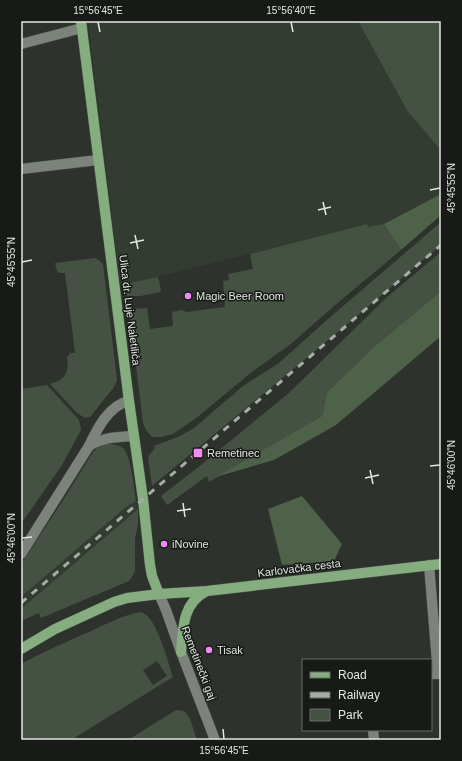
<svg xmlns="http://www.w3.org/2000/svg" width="462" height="761" viewBox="0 0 462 761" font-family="Helvetica,sans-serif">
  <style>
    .built { fill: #323c30 }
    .green { fill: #455243; fill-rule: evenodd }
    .forest { fill: #4d6249 }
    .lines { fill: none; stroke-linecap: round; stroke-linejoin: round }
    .minor-casing { stroke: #4a504a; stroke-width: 11 }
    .major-casing { stroke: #4a504a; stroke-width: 11 }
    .minor { stroke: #7c837b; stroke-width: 10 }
    .major { stroke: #86ad80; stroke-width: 10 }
    .rail { stroke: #a6aca6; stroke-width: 3; stroke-dasharray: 7 7; stroke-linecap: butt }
    .ticks { fill: none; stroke: #e2e7e2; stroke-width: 1.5 }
    .poi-dot { fill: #f38af2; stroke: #171a16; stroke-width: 1.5 }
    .labels { text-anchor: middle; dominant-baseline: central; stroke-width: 3; stroke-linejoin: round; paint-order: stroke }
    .poi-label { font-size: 11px; fill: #e2e7e2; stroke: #171a16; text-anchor: start }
    .street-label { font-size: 11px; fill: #e2e7e2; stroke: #171a16 }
    .neatline { fill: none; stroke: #e2e7e2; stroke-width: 1.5 }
    .ticks-label { font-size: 10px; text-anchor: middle; fill: #e2e7e2 }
  </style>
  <rect width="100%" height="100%" fill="#2d332c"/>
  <g class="built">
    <polygon points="88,21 358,21 408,112 441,150 441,194 384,224 368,228 367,224 217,262 157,277 120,285"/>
    <polygon points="136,501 138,509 21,609 21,597 126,507"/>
  </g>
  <g class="green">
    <polygon points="358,21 441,21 441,150 408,112"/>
    <polygon points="441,222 441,245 351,321 152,486 148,458 150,454 155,448 154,446 178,437 194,428 243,386 279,363 328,319"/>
    <polygon points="367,224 368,227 384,224 401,250 334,306 291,344 253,371 195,419 173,434 161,437 152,437 146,430 143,423 129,309 147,308 150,329 173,326 172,312 182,310 186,312 225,307 223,281 229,280 228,274 253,269 250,254"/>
    <polygon points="441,252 441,291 376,345 327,392 322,416 209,482 207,476 167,505 161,496 201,465 290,392 386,298"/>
    <path d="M95,258L100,261L103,264L117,380L114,387L90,417L85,418L77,413L50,384C66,379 69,373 67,357L70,353H75L65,273H60L57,271L55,263Z"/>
    <polygon points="157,277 159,280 161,292 140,296 127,296 125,284"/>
    <polygon points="47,385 79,420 81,430 62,465 23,521 21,526 21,389"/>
    <path d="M105,444C111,444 118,444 123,448C131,455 134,489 136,501L126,507L21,597V564L62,502L93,452L97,448Z"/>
    <polygon points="138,509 138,523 135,539 135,571 133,575 129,581 41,618 39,613 21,621 21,609"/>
    <path d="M141,612C157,616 168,663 173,677L71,740H21V664C43,652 66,642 89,632C106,624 123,615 141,612ZM157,661L167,676L153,685L143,670Z"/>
    <path d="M176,710C180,710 183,710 186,713C191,718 194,732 197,740H128Z"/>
  </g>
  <g class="forest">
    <polygon points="441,194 441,215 401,250 384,224"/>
    <polygon points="441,291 441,336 336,425 274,460 216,477 322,416 327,392 376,345"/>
    <polygon points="302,496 342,544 334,561 282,565 268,509"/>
  </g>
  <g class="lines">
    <g class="minor-casing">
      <g id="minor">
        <polyline points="21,44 82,28"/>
        <polyline points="21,169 98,160"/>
        <path d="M89,446C103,437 118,437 134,436"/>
        <path d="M21,554L89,446C97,429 109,405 129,401"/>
        <polyline points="429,565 438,674 431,674"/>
        <polyline points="159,594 166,610 181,652 215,740"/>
        <polyline points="373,730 374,740"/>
      </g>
    </g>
    <g class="major-casing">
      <g id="major">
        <polyline points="81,21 129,401 143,499 150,565 152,576 159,594"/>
        <polyline points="21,649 55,629 114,602 127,598 159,594 207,591 441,564"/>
        <path d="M181,652C183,630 182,604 205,592"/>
      </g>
    </g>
    <use href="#minor" class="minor"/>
    <use href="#major" class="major"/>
    <polyline class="rail" points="21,603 441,245"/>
  </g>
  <path class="ticks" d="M98,22L100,32M291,22L293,32M430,190L440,188M323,202L326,215M318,210L331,207M135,235L138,249M130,243L144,240M22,262L32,260M430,466L440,465M370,470L373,484M365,478L379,475M183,503L185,517M177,511L191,509M22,538L32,537M223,729L224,739"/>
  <g class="poi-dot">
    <circle cx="188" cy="296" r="4"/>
    <rect x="193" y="448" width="10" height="10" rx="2"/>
    <circle cx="164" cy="544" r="4"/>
    <circle cx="209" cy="650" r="4"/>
  </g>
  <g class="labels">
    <g class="poi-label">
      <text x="196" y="296">Magic Beer Room</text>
      <text x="207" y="453">Remetinec</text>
      <text x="172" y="544">iNovine</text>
      <text x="217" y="650">Tisak</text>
    </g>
    <g class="street-label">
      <text transform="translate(130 310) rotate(83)">Ulica dr. Luje Naletilića</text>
      <text transform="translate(299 568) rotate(-7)">Karlovačka cesta</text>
      <text transform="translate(199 663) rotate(69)">Remetinečki gaj</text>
    </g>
  </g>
  <rect width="462" height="761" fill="none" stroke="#171a16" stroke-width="44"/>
  <rect x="302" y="659" width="130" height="72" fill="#171a16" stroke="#686c68"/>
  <rect x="310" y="672" width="20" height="6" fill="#86ad80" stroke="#686c68"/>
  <text x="338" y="679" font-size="12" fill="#e2e7e2">Road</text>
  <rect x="310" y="692" width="20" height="6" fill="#a6aca6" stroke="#686c68"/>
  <text x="338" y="699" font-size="12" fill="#e2e7e2">Railway</text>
  <rect x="310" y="709" width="20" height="12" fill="#455243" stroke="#686c68"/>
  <text x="338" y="719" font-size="12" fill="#e2e7e2">Park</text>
  <rect x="22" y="22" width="418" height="717" class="neatline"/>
  <g class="ticks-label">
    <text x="98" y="14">15°56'45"E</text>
    <text x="291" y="14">15°56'40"E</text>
    <text transform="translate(451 188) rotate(-90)" y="4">45°45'55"N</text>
    <text transform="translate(11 262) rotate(-90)" y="4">45°45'55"N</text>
    <text transform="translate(451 465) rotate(-90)" y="4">45°46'00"N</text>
    <text transform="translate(11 538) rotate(-90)" y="4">45°46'00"N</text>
    <text x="224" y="754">15°56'45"E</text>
  </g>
</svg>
